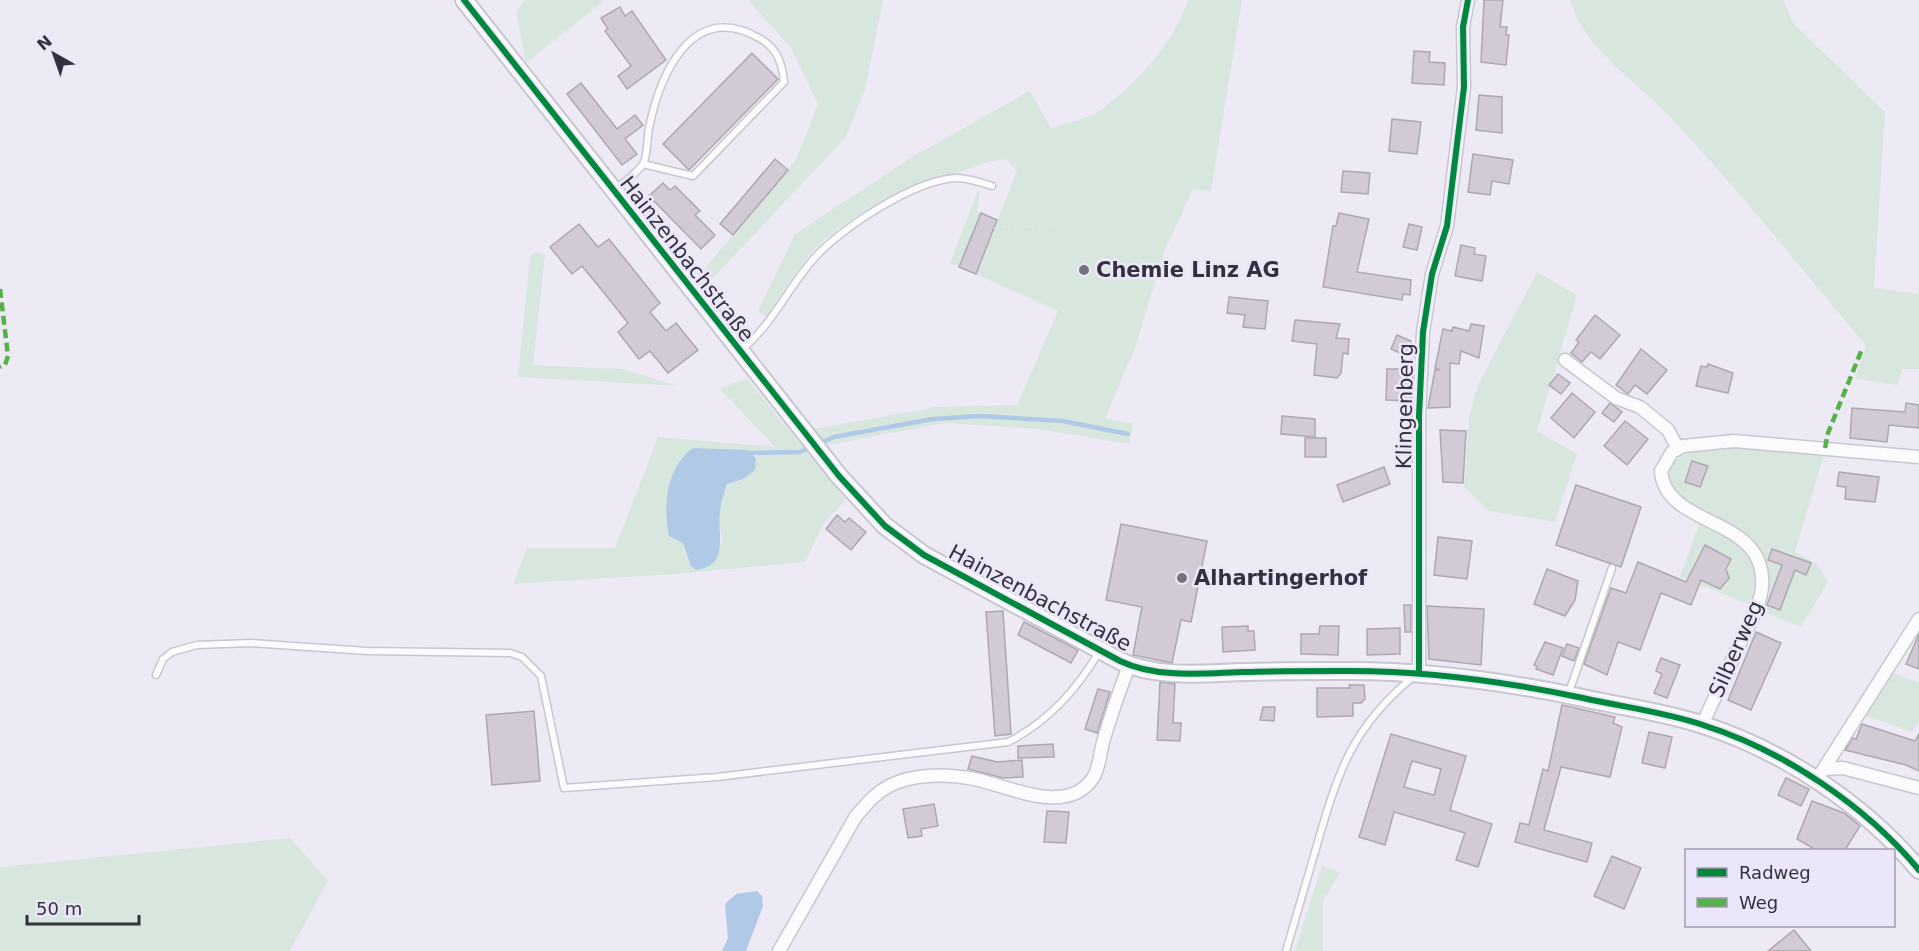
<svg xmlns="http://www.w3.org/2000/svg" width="1919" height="951" viewBox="0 0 1919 951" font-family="'DejaVu Sans',sans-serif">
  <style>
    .green { fill: #d8e7dd; fill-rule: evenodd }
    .water { fill: #afc9e7 }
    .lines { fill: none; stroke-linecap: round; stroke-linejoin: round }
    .stream { stroke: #afc9e7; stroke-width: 4.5 }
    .building { fill: #d2cad4; stroke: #aea7b1; stroke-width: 1.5; fill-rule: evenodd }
    .service-casing { stroke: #c8c6d1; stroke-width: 9 }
    .minor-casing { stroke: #c8c6d1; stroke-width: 15 }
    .tertiary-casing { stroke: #c8c6d1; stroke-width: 20 }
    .path { stroke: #dcdbdf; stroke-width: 3; stroke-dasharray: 1.5 4.5; stroke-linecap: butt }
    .service { stroke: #fcfcfe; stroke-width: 6 }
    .minor { stroke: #fcfcfe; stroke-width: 12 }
    .tertiary { stroke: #fcfcfe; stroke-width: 16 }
    .quiet { stroke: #56b246; stroke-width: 4.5; stroke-dasharray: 9 4.5; stroke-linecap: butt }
    .cycleway-casing { stroke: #ebe6fa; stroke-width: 10 }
    .cycleway { stroke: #00873e; stroke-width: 6 }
    .poi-dot { fill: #75727e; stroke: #ebe6fa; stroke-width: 2 }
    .labels { text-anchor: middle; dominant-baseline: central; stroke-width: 5; stroke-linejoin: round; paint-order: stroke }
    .street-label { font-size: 21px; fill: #34313d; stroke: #ebe6fa }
    .poi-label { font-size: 21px; font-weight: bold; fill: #34313d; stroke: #ebe6fa; text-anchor: start }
  </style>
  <rect width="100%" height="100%" fill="#edeaf6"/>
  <g class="green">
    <polygon points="526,0 605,0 526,63 516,11"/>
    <polygon points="748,0 883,0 865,89 846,137 704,288 696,279 796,160 818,104 791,48"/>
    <path d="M1188,0H1242L1211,191L1193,189L1164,252L1135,348L1105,418L1133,424L1129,444L1039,429L944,423L827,445L814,429L936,407L1017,405L1058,311L976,274L1017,171L1006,159C987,160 972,168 954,174C905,188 854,211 817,247C797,267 782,294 766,317L758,311L795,234L912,157L1030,91L1051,128C1066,123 1087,119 1099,111C1137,84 1173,44 1188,0Z"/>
    <path d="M1570,0H1783L1794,24L1885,112L1874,288L1919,294V369H1902L1898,385L1855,379L1866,346C1802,269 1739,190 1670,117C1636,81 1584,49 1570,0Z"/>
    <polygon points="978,191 980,192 977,211 981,213 959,267 950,263"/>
    <polygon points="536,252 545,255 533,365 622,369 678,386 518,377 530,256"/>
    <polygon points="1537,272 1577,295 1537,431 1577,454 1555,522 1489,511 1464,487 1469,417 1478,385"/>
    <path d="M747,379L846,500L824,523L805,562L675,574L513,584L527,548H615L658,437L775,447L719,388ZM748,450L743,479L727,484L719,514L722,543L691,566L683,543Z"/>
    <path d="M1731,446L1824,454L1795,552L1816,563L1828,582L1801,627L1760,610C1764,601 1770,589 1769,579C1765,532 1710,514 1675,495L1667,474C1677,447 1706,450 1731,446Z"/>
    <path d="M1700,522C1735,542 1768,559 1751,605L1680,577Z"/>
    <polygon points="1891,672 1919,683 1919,721 1912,732 1863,715"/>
    <polygon points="290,838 328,881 290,951 0,951 0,867"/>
    <polygon points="1322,865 1340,873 1323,901 1323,951 1295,951"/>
  </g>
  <g class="water">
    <path d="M693,448L748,450L756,459L755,470L743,479L727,484C724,493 721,503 720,512C717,534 730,566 696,570L691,566L683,543L669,536C663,505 666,468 693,448Z"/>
    <polygon points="757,891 762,896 763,906 746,951 722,951 728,938 725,904 736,894"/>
  </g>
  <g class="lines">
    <polyline class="stream" points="751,453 800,452 834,437 933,419 979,416 1063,421 1128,434"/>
  </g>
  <g class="building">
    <polygon points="1484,0 1503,0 1500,27 1507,27 1506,35 1509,35 1506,65 1481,62"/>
    <polygon points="620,7 625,16 632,11 666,60 627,89 618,76 631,66 605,31 608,29 601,18"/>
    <polygon points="1414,51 1430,52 1429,62 1445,63 1444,85 1412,83"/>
    <polygon points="752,53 778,79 689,170 663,144"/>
    <polygon points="581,83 617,129 635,115 643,125 625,139 637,154 622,165 567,94"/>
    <polygon points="1479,95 1502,97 1502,133 1476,130"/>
    <polygon points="1392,119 1421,122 1417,154 1389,151"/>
    <polygon points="1473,154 1513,160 1509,184 1492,181 1490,195 1468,192"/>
    <polygon points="775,159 788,170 733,235 720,224"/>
    <polygon points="1343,171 1370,173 1368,194 1341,192"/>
    <polygon points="663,183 670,190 675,186 700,211 695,215 715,235 701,249 649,196"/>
    <polygon points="981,213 997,220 976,274 959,267"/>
    <polygon points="1339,213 1369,219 1357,272 1411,280 1410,295 1403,294 1402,300 1323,287 1333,226 1336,226"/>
    <polygon points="579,224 598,247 609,239 660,303 650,312 666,331 676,323 698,350 668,373 650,351 639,359 618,332 628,323 601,289 582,266 572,274 550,247"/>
    <polygon points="1409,224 1422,227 1417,250 1403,247"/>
    <polygon points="1461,245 1475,248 1474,254 1486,256 1482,281 1455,276"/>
    <polygon points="1229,297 1268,301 1265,329 1243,327 1245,315 1227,313"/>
    <polygon points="1595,315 1620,335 1600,359 1591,352 1582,362 1571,353 1579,342 1576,340"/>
    <polygon points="1295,320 1340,324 1336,338 1349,339 1348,354 1343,353 1341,373 1337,378 1314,375 1317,344 1292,341"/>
    <polygon points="1471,324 1484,326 1479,358 1461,351 1459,364 1450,363 1450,407 1428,408 1435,370 1440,370 1435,368 1443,329 1452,331 1453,327 1469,331"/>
    <polygon points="1397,335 1411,341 1405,355 1391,349"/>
    <polygon points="1641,349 1667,370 1647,394 1635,385 1628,394 1616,385"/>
    <polygon points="1708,364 1733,373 1728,393 1696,386 1701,366 1707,367"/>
    <polygon points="1387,369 1413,369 1411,401 1386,400"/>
    <polygon points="1558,374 1570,383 1561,394 1549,385"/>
    <polygon points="1572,393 1595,412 1574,438 1551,418"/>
    <polygon points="1610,403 1622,412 1614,422 1602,413"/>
    <polygon points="1906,403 1919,405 1919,428 1889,425 1887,442 1850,438 1852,408 1905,412"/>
    <polygon points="1282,416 1315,419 1315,437 1281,434"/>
    <polygon points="1625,421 1648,439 1627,465 1604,446"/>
    <polygon points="1440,430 1466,431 1463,483 1443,482"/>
    <rect x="1305" y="438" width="21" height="19"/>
    <polygon points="1692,461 1708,466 1700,487 1685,482"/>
    <polygon points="1384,467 1390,484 1343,502 1337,485"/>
    <polygon points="1839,472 1879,477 1875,502 1845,499 1846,487 1837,486"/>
    <polygon points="1576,485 1641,507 1621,567 1556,545"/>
    <polygon points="837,515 845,522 849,518 866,532 851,550 826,529"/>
    <polygon points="1121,524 1207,541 1191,622 1181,620 1172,663 1133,655 1142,607 1106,600"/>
    <polygon points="1438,537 1472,541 1467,579 1434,575"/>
    <polygon points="1705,545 1731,559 1726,569 1729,578 1720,589 1701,580 1691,605 1661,593 1640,650 1618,642 1607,675 1584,664 1611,588 1626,593 1638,562 1686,582"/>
    <polygon points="1772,549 1811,563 1806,575 1795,570 1780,610 1767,605 1782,565 1768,560"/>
    <polygon points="1547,569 1578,581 1575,600 1565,616 1534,604"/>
    <polygon points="1404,605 1411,605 1411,632 1405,632"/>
    <polygon points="1427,606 1484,609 1481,665 1429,659"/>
    <polygon points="1003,611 1011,734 995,736 986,612"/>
    <polygon points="1024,622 1078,650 1071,663 1018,635"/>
    <polygon points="1248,626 1248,631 1254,631 1255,650 1223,652 1222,627"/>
    <polygon points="1320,626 1339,626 1338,655 1301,654 1301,634 1319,634"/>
    <polygon points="1400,628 1400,654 1367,655 1367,629"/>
    <polygon points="1756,632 1781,643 1751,710 1728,700"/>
    <polygon points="1919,634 1919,669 1906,664"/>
    <polygon points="1545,642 1563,648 1553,675 1536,669 1537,666 1534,665"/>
    <polygon points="1567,644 1579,648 1574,661 1562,656"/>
    <polygon points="1661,658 1680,665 1667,698 1654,693 1662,674 1656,671"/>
    <polygon points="1160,682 1175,684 1173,723 1181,723 1180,741 1157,740"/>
    <polygon points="1349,685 1364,685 1365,699 1361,703 1353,703 1353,716 1317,717 1317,688 1350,688"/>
    <polygon points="1098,689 1110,692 1097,733 1085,729"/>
    <polygon points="1562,705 1615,717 1613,723 1622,727 1610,777 1561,767 1544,830 1592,843 1587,862 1515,842 1520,823 1529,825 1543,769 1548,771"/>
    <polygon points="1263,707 1275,707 1274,721 1260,720"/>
    <polygon points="534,711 540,781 492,785 486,715"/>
    <polygon points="1862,724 1915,741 1919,734 1919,771 1906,765 1845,750 1853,738 1856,739"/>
    <polygon points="1649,732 1672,737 1665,768 1642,763"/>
    <path d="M1391,734L1466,756L1450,810L1492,824L1478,867L1456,860L1465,833L1394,812L1385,845L1359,837ZM1412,761L1441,769L1434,795L1404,787Z"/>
    <polygon points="1053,744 1054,757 1018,758 1018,746"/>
    <polygon points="972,756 997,762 1022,760 1023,777 1003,778 968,769"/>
    <polygon points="1786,778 1809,789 1801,806 1778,795"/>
    <polygon points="1812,801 1844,813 1860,826 1845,850 1816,850 1797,839"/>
    <polygon points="934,804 938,826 921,829 922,836 908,838 903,809"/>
    <polygon points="1047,811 1069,812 1066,843 1044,842"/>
    <polygon points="1612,856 1641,868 1624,909 1594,896"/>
    <polygon points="1794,930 1811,951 1768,951"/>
  </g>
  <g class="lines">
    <g class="service-casing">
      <g id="service">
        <path d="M616,189C623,182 638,173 643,164C648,155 647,138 649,128C660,74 692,0 759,38C777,48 782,62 784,82L693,176L643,164"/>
        <path d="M742,349C771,326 787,290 811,262C837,230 914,180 956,178C968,178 980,182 992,186"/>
        <path d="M156,675L163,659L172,652L197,645L251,643L367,651L510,653L522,657L541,676L564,788L717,777L1008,742C1048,722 1076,691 1099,652"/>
        <polyline points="1568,695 1612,568"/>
        <path d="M1286,951C1296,916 1307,880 1317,845C1338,772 1352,727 1413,677"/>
      </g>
    </g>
    <g class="minor-casing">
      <g id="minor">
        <polyline points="1565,360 1616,398 1640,407 1668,430 1678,449"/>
        <polyline points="1419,673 1419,416 1423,332 1432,274 1447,226 1464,87 1463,27 1468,0"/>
        <path d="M1702,725C1715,697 1728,669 1741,641C1749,624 1761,605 1762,586C1767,515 1665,529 1661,471L1672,452L1683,446L1734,441L1919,457"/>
        <polyline points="1824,769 1843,768 1919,788"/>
        <polyline points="1816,781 1919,619"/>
        <path d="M779,951L856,816C866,805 875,793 889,786C914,773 948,774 974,779C1009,786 1067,817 1093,778C1100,768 1100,750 1104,739C1111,714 1120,690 1129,665"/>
      </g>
    </g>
    <g class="tertiary-casing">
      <path id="tertiary" d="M464,0L839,476L885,526L924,555L1120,661C1158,679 1205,673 1245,672C1277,671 1309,671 1341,671C1424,670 1503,681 1583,698C1623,707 1665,712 1703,725C1784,751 1865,805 1919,870"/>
    </g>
    <polyline class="path" points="994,229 1055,230"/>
    <use href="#service" class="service"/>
    <use href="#minor" class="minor"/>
    <use href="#tertiary" class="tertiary"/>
    <g class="quiet">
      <polyline points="0,289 8,356 5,365 0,367"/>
      <polyline points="1825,448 1828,433 1862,349"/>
    </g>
    <g class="cycleway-casing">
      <g id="cycleway">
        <path d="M464,0L839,476L885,526L924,555L1120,661C1158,679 1205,673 1245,672C1277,671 1309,671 1341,671C1424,670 1503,681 1583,698C1623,707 1665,712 1703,725C1784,751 1865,805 1919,870"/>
        <polyline points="1419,673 1419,416 1423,332 1432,274 1447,226 1464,87 1463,27 1468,0"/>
      </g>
    </g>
    <use href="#cycleway" class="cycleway"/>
  </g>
  <g class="poi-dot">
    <circle cx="1084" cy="270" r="6"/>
    <circle cx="1182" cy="578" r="6"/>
  </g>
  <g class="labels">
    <g class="street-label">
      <text transform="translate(687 259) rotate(52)">Hainzenbachstraße</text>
      <text transform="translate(1405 406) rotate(-89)">Klingenberg</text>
      <text transform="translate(1040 598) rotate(28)">Hainzenbachstraße</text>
      <text transform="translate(1736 649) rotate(-66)">Silberweg</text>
    </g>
    <g class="poi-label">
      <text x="1096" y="270">Chemie Linz AG</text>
      <text x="1194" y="578">Alhartingerhof</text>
    </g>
  </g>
  <rect x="1685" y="849" width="210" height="78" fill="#ebe6fa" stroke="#a29eae" stroke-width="1.5"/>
  <rect x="1697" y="868" width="30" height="9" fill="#00873e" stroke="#a29eae" stroke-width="1.5"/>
  <text x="1739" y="879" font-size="18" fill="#34313d">Radweg</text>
  <rect x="1697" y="898" width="30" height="9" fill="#56b246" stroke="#a29eae" stroke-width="1.5"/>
  <text x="1739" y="909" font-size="18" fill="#34313d">Weg</text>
  <g transform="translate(54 54) rotate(320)" stroke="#ebe6fa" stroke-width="4.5" paint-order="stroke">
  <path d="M0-4.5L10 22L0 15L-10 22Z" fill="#34313d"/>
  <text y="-9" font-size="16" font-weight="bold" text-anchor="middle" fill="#34313d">N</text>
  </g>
  <path d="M27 915v9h112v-9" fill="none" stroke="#34313d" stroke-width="3"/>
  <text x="36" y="915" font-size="18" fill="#34313d" stroke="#ebe6fa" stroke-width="4.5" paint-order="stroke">50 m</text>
</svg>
